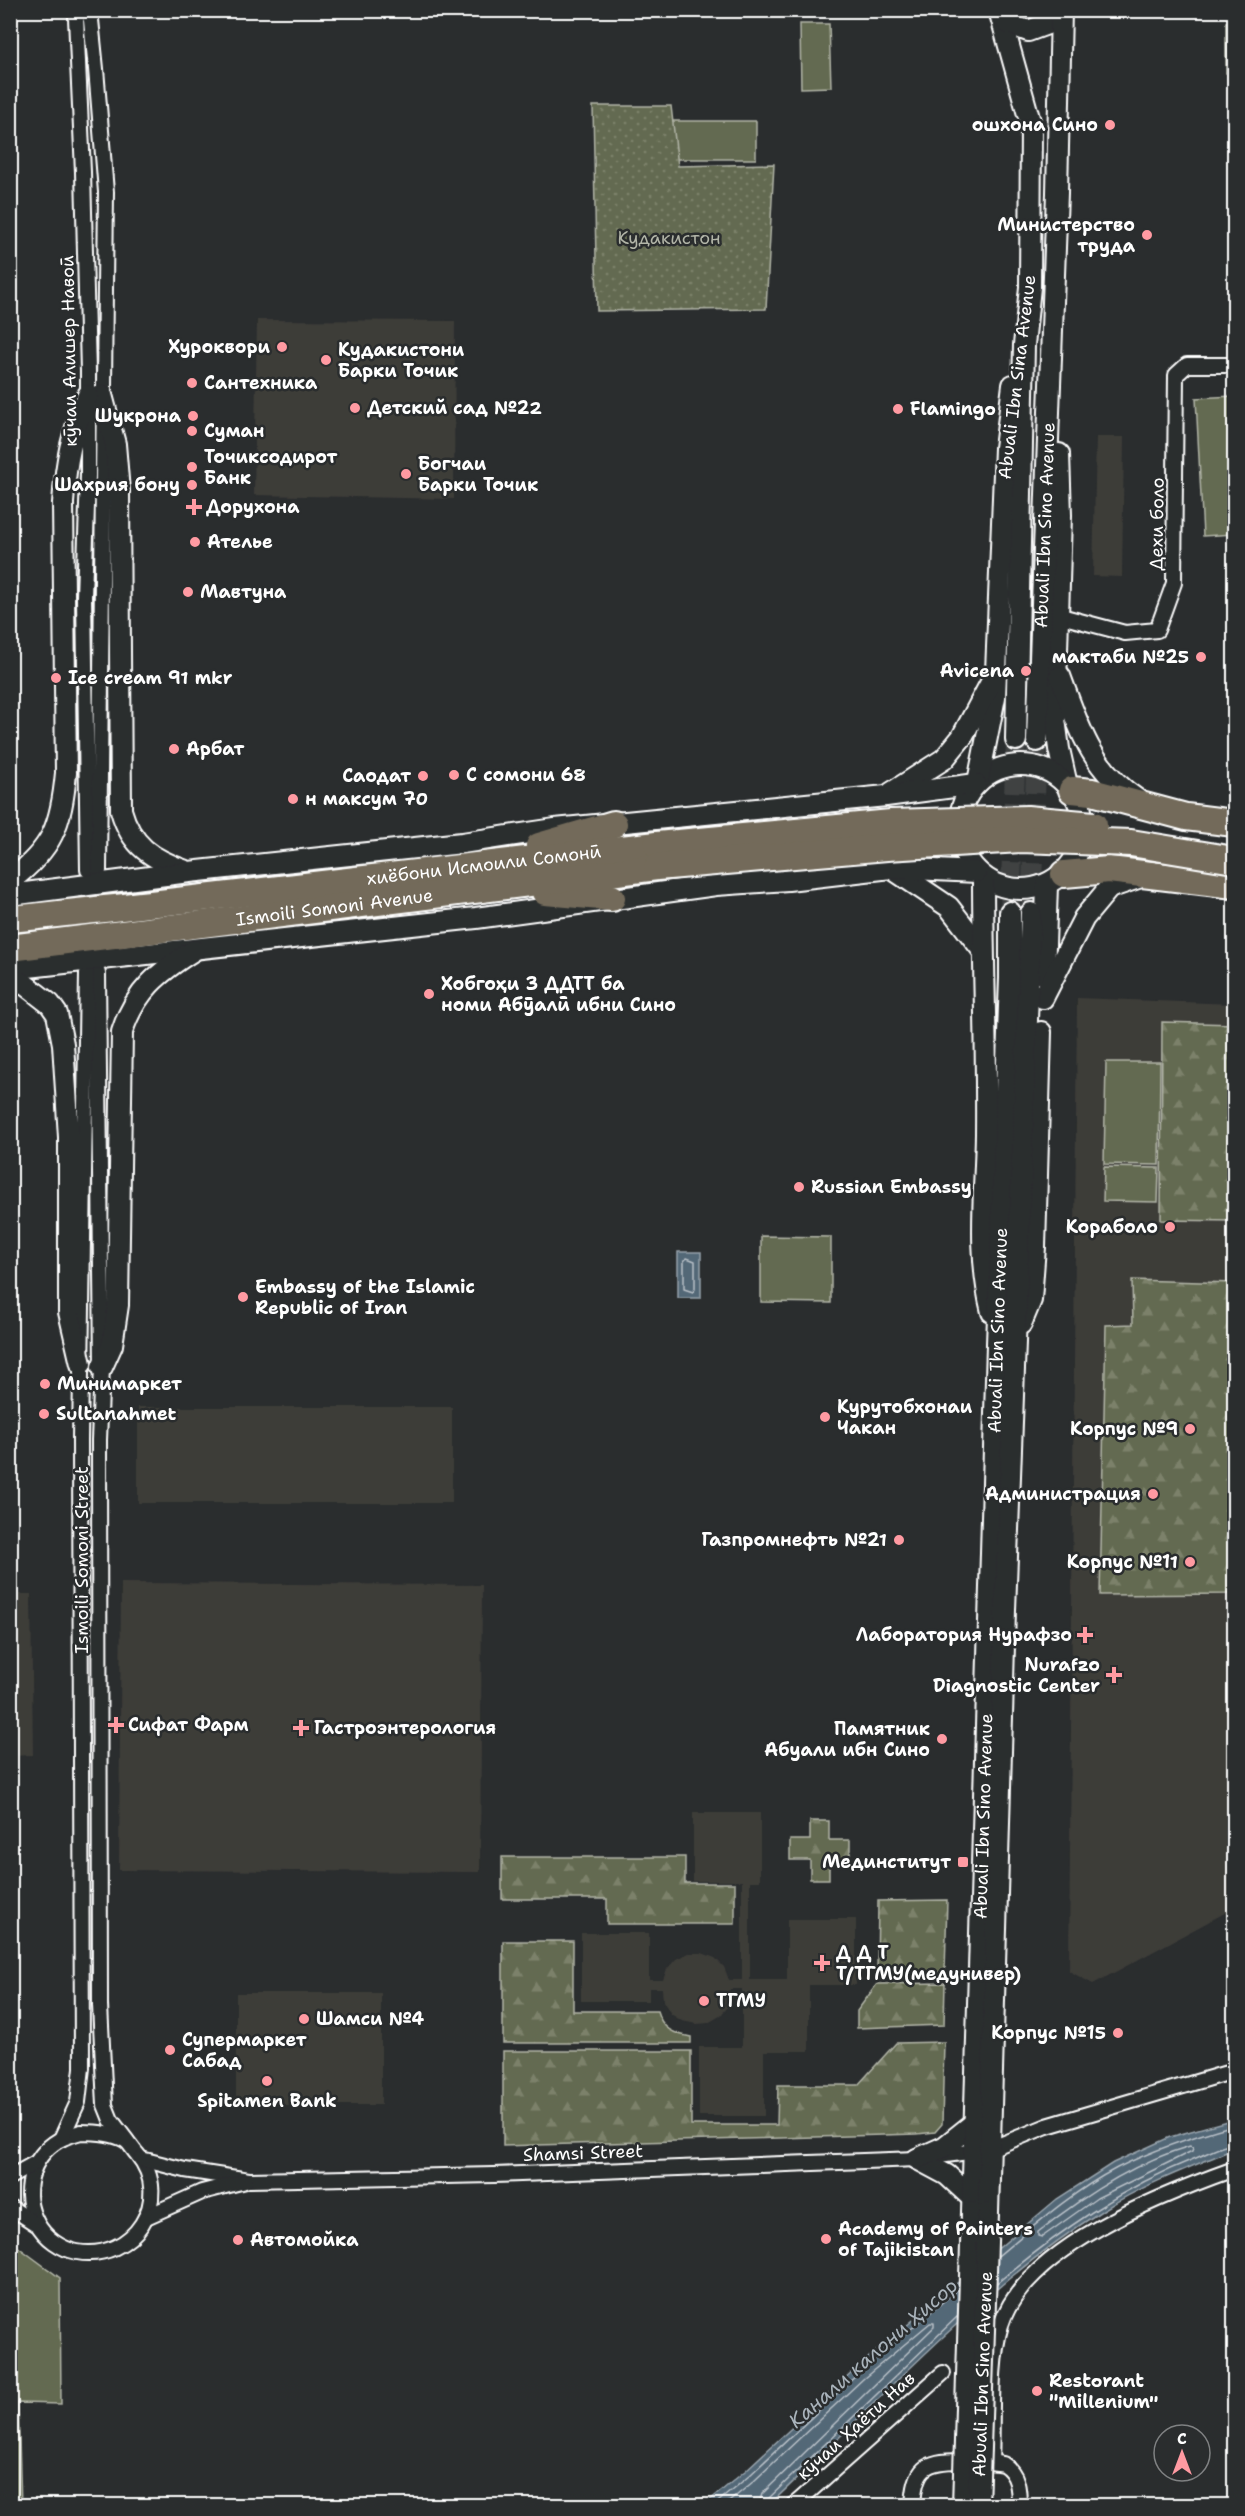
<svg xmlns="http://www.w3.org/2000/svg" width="1245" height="2516" viewBox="0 0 1245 2516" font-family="'Shantell Sans',sans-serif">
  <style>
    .built { fill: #3e3d39 }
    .grass { fill: #646b51; stroke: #b2b5a8; stroke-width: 1.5 }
    .forest { fill: url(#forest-firs); stroke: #b2b5a8; stroke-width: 1.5 }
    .park { fill: url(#park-dots); stroke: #b2b5a8; stroke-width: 1.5 }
    .water { fill: #536777; stroke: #98a4ad; stroke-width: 1.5 }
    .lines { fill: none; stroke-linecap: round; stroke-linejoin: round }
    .shore { stroke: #bac2c9; stroke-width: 1.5 }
    .secondary-tunnel { stroke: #3f4243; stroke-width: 20; stroke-dasharray: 20 10; stroke-linecap: butt }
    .street-casing { stroke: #fff; stroke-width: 18 }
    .secondary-casing { stroke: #fff; stroke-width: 24 }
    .highway-casing { stroke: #fff; stroke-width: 30 }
    .street { stroke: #2a2d2e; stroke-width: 14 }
    .secondary { stroke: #2a2d2e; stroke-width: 20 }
    .highway { stroke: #736b5a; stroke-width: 26 }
    .secondary-bridge-casing { stroke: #fff; stroke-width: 24; stroke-linecap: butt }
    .highway-bridge-casing { stroke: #fff; stroke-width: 30; stroke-linecap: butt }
    .secondary-bridge { stroke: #2a2d2e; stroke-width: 20 }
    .highway-bridge { stroke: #736b5a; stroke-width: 26 }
    .poi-dot { fill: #ff9aa2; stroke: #2a2d2e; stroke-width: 2 }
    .labels { text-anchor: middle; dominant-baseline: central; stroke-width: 5; stroke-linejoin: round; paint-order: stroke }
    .poi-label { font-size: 18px; font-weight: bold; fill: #fff; stroke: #2a2d2e; text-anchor: start }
    .park-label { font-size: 18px; fill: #b2b5a8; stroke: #2a2d2e }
    .street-label { font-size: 18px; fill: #fff; stroke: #2a2d2e }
    .water-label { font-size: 20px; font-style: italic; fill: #a9b3bb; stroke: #2a2d2e }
  </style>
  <defs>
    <pattern id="forest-firs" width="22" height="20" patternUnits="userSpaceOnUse" patternTransform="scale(1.5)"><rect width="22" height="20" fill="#646b51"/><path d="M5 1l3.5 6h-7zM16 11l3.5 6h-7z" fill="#7b816b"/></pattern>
    <pattern id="park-dots" width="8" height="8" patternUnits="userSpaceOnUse" patternTransform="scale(1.5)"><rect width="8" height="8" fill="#646b51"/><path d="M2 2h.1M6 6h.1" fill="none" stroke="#7b816b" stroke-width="1.8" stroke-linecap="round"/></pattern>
  </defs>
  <rect width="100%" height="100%" fill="#2a2d2e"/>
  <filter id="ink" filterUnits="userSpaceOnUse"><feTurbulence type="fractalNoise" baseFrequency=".0167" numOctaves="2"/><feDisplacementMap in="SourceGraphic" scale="12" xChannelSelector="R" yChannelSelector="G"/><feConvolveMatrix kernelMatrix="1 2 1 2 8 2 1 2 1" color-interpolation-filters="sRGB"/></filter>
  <g filter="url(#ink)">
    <g class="built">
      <polygon points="257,320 455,321 454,499 254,495"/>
      <polygon points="1096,437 1124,437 1122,577 1093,576"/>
      <polygon points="1077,998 1234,1004 1234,1908 1093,1984 1069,1971"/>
      <rect x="138" y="1407" width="314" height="96"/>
      <polygon points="121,1583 482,1585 480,1872 119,1870"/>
      <polygon points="10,1594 31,1594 33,1755 11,1756"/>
      <polygon points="693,1813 760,1813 760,1881 750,1881 750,1980 787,1980 787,1919 856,1919 856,1985 809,1985 809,2051 764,2051 764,2116 699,2116 699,2047 742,2047 742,1989 730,1989 728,2007 720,2016 708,2023 697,2024 682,2021 671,2014 663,2001 662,1988 649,1988 649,2001 581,2001 581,1933 649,1933 649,1980 663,1980 667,1969 676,1959 689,1953 702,1953 715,1958 724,1967 729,1980 742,1980 742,1881 693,1881"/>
      <rect x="236" y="1993" width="145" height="112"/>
    </g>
    <g class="grass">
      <rect x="1226" y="22" width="8" height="51"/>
      <polygon points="800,24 829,24 831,87 801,88"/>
      <rect x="672" y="121" width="84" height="38"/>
      <polygon points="1234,396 1234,534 1203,536 1196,398"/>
      <polygon points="1106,1062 1160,1062 1159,1165 1104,1164"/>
      <polygon points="1104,1167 1159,1168 1158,1202 1103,1201"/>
      <polygon points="761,1236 831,1237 831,1303 761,1302"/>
      <polygon points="10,2241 60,2278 61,2404 18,2403 21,2506 10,2505"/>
    </g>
    <g class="forest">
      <polygon points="1162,1022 1234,1024 1234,1221 1161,1220"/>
      <polygon points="1132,1280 1234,1283 1234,1594 1100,1595 1106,1325 1133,1324"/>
      <polygon points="810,1821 829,1821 829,1840 850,1840 850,1860 829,1860 829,1879 810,1879 810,1860 790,1860 790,1840 810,1840"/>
      <polygon points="502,1857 685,1857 685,1883 735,1883 735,1924 607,1924 607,1899 502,1899"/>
      <polygon points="947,1900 945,1972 877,1973 878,1901"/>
      <path d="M503,1941H573V2011H657C662,2029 674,2034 691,2037V2043H503Z"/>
      <polygon points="945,1983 944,2025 857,2028 857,2011 877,1984"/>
      <polygon points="944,2042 942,2124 935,2132 917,2134 503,2146 503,2051 691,2051 691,2125 777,2125 778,2085 858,2085 896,2043"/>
    </g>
    <polygon class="park" points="593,106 671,106 678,166 774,164 766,309 597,311"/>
    <g class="water">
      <rect x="678" y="1252" width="23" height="46"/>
      <path d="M1234,2119V2149C1190,2167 1143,2185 1103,2210C977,2290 877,2404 769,2505L703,2506L745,2471L855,2369L1057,2199L1113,2163L1170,2137Z"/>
    </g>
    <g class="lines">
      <g class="shore">
        <polygon points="687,1258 695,1261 695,1289 693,1292 684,1289 684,1261"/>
        <path d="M1190,2146L1193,2148L1192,2151L1097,2198L1042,2237L1038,2236V2232C1083,2196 1134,2162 1190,2146Z"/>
        <path d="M998,2256C1035,2225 1073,2191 1117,2168C1155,2149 1194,2136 1234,2125"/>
        <path d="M997,2283C1058,2232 1122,2187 1196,2158C1208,2153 1222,2145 1234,2144"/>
        <polyline points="713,2506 749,2476 859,2373 958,2289"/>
        <polyline points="724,2506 754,2481 863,2379 930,2323 934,2323 934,2327 762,2494 758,2506"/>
        <polyline points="766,2506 768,2499 958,2316"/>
      </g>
      <g class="secondary-tunnel">
        <polyline points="1010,912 1016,740"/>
        <polyline points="1031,913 1037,741"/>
      </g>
      <g class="street-casing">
        <g id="street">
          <polyline points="78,10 76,18 83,172 88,372 88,475 84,597 88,870"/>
          <polyline points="87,10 91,20 96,69 106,192 99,871"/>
          <polyline points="1057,615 1125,633 1157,630 1174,583 1176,375 1187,365 1234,365"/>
          <polyline points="98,973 102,1367 99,1440 100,2005 105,2105 111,2120 127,2141"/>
          <path d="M81,2132C96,2132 112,2133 125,2140C130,2143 133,2150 137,2154C175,2200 132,2262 77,2252C61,2249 45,2238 37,2223C21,2194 30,2157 59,2140C66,2136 74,2134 81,2132Z"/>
          <polyline points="61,2139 78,2102 82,2068 80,1440 87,973"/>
          <polyline points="141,2159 185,2170 249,2180 494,2175 917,2159 990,2149 1047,2126 1234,2071"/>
          <polyline points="10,2177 37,2162"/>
          <polyline points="10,2207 36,2224"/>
          <polyline points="146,2217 202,2192 245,2181"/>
          <path d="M991,2462C993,2420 989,2364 1001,2325C1025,2247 1164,2194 1234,2169"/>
          <polyline points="793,2506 943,2373"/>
          <path d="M913,2506C915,2468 924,2461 960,2461C974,2462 989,2461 1003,2464C1018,2473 1019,2489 1019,2506"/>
        </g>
      </g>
      <g class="secondary-casing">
        <g id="secondary">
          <polyline points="999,10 1031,125 1030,287 1024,345 1016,740"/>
          <polyline points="1000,10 1007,23 1028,31 1047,24 1053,10"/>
          <path d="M102,395L115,444L119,491L121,810C131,846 152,859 186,871"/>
          <polyline points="1059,454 1061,515 1055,719 1059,749 1067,785"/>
          <path d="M1060,676C1079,727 1090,768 1138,800"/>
          <path id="s1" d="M1037,741L1057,193L1061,10"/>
          <circle cx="1021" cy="827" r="62"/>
          <polyline points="978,782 995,697 1005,448 1013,385"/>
          <polyline points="891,793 944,759 962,737 994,677"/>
          <polyline points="891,868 949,907 983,951"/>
          <path d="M983,877C983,963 987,1048 986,1134C985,1194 977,1253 992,1312"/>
          <path d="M10,881C53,848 61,826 66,773L63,503C66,459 71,436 88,395"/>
          <polyline points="10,895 189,872 462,843 555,829 886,796 976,784"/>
          <polyline points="10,969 476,918 716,885 788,880 891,868 977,872"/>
          <polyline points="1044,975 1047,885"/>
          <polyline points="10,979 23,983 50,1004 57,1014 63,1044 69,1137 69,1312 81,1364"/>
          <polyline points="1043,998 1084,918 1109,888 1144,876"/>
          <polyline points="1021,1324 1031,1300 1035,1247 1041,1032"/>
          <path d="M102,1367L112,1345L118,1305L122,1032C135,991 159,972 194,950"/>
          <polyline points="917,2159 947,2175 972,2198"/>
          <polyline points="917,2159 944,2147 974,2123"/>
          <path id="s2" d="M972,2212L997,1344L1010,978V912"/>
          <polyline points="988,2213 1005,1610 1031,913"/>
        </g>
      </g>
      <g class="highway-casing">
        <g id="highway">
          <polyline points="1072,790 1092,792 1186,817 1234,823"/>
          <polyline points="539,846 614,824"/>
          <polyline points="1064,874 1109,870 1234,885"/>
          <polyline points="545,892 612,898"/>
          <path id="s3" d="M10,919C226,897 441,869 657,845"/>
          <path id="s4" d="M10,948L657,867"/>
        </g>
      </g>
      <use href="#street" class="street"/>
      <use href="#secondary" class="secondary"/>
      <use href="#highway" class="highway"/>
      <g class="secondary-bridge-casing">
        <g id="secondary-bridge">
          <polyline points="963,2506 972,2212"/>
          <path id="s5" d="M978,2506L988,2213"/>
        </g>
      </g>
      <g class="highway-bridge-casing">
        <g id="highway-bridge">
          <polyline points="657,845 891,823 1027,819 1094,825"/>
          <polyline points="657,867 887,847 1021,839 1131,843 1234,860"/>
        </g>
      </g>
      <use href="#secondary-bridge" class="secondary-bridge"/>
      <use href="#highway-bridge" class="highway-bridge"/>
    </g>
  </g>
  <g class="poi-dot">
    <circle cx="1110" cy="125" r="6"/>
    <circle cx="1147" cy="235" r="6"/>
    <circle cx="282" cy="347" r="6"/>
    <circle cx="326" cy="360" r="6"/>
    <circle cx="192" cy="383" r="6"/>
    <circle cx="355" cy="408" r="6"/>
    <circle cx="898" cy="409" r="6"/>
    <circle cx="193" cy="416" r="6"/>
    <circle cx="192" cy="431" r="6"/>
    <circle cx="192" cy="467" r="6"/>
    <circle cx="406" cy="474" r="6"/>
    <circle cx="192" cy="485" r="6"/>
    <path d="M191 498h6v6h6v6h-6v6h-6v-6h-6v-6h6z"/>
    <circle cx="195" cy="542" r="6"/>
    <circle cx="188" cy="592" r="6"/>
    <circle cx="1201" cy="657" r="6"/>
    <circle cx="1026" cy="671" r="6"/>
    <circle cx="56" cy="678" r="6"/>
    <circle cx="174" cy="749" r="6"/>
    <circle cx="454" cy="775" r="6"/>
    <circle cx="423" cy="776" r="6"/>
    <circle cx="293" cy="799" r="6"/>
    <circle cx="429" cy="994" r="6"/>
    <circle cx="799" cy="1187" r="6"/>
    <circle cx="1170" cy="1227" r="6"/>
    <circle cx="243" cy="1297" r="6"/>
    <circle cx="45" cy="1384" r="6"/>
    <circle cx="44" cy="1414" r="6"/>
    <circle cx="825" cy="1417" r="6"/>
    <circle cx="1190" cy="1429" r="6"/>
    <circle cx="1153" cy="1494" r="6"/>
    <circle cx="899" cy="1540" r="6"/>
    <circle cx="1190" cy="1562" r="6"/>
    <path d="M1082 1626h6v6h6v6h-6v6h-6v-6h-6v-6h6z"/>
    <path d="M1111 1666h6v6h6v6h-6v6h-6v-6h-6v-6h6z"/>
    <path d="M113 1716h6v6h6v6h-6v6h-6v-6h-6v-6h6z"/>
    <path d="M298 1719h6v6h6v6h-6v6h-6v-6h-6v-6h6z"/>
    <circle cx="942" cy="1739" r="6"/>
    <rect x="957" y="1856" width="12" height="12" rx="3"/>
    <path d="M819 1954h6v6h6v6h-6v6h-6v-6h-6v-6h6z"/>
    <circle cx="704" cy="2001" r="6"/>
    <circle cx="304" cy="2019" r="6"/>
    <circle cx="1118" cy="2033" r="6"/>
    <circle cx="170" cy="2050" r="6"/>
    <circle cx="267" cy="2081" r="6"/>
    <circle cx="826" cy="2239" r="6"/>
    <circle cx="238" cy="2240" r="6"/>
    <circle cx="1037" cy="2391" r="6"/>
  </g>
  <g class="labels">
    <g class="poi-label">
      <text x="1098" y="125" text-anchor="end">ошхона Сино</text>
      <text x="1135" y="225" text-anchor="end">Министерство<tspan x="1135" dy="21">труда</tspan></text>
      <text x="270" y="347" text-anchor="end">Хуроквори</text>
      <text x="338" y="350">Кудакистони<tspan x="338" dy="21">Барки Точик</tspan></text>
      <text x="204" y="383">Сантехника</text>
      <text x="367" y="408">Детский сад №22</text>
      <text x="910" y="409">Flamingo</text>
      <text x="181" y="416" text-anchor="end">Шукрона</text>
      <text x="204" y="431">Суман</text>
      <text x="204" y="457">Точиксодирот<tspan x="204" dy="21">Банк</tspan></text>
      <text x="418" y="464">Богчаи<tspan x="418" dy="21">Барки Точик</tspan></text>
      <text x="180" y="485" text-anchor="end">Шахрия бону</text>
      <text x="206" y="507">Дорухона</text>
      <text x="207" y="542">Ателье</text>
      <text x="200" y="592">Мавтуна</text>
      <text x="1189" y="657" text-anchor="end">мактаби №25</text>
      <text x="1014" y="671" text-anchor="end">Avicena</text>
      <text x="68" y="678">Ice cream 91 mkr</text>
      <text x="186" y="749">Арбат</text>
      <text x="466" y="775">С сомони 68</text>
      <text x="411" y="776" text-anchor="end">Саодат</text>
      <text x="305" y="799">н максум 70</text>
      <text x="441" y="984">Хобгоҳи 3 ДДТТ ба<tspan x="441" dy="21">номи Абӯалӣ ибни Сино</tspan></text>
      <text x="811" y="1187">Russian Embassy</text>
      <text x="1158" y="1227" text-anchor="end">Кораболо</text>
      <text x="255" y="1287">Embassy of the Islamic<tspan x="255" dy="21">Republic of Iran</tspan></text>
      <text x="57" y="1384">Минимаркет</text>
      <text x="837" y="1407">Курутобхонаи<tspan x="837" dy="21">Чакан</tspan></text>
      <text x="56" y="1414">Sultanahmet</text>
      <text x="1178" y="1429" text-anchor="end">Корпус №9</text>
      <text x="1141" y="1494" text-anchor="end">Администрация</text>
      <text x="887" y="1540" text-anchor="end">Газпромнефть №21</text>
      <text x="1178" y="1562" text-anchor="end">Корпус №11</text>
      <text x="1072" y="1635" text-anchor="end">Лаборатория Нурафзо</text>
      <text x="1100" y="1665" text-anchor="end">Nurafzo<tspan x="1100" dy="21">Diagnostic Center</tspan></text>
      <text x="128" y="1725">Сифат Фарм</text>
      <text x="314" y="1728">Гастроэнтерология</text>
      <text x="930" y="1729" text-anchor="end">Памятник<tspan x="930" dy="21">Абуали ибн Сино</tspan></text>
      <text x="951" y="1862" text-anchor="end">Мединститут</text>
      <text x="836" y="1953">Д Д Т<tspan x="836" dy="21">Т/ТГМУ(медунивер)</tspan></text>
      <text x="716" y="2001">ТГМУ</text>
      <text x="316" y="2019">Шамси №4</text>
      <text x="1106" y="2033" text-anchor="end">Корпус №15</text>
      <text x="182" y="2040">Супермаркет<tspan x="182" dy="21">Сабад</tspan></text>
      <text x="267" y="2101" text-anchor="middle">Spitamen Bank</text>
      <text x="838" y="2229">Academy of Painters<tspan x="838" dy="21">of Tajikistan</tspan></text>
      <text x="250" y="2240">Автомойка</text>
      <text x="1049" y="2381">Restorant<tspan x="1049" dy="21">"Millenium"</tspan></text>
    </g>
    <g class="park-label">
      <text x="669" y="238">Кудакистон</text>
    </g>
    <g class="street-label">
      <text transform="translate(69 351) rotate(-91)">кӯчаи Алишер Навоӣ</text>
      <text transform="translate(1017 377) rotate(-83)">Abuali Ibn Sina Avenue</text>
      <text transform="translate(1157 524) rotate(-89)">Дехи боло</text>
      <text stroke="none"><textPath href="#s1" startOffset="216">Abuali Ibn Sino Avenue</textPath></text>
      <text stroke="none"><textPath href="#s3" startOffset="477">хиёбони Исмоили Сомонӣ</textPath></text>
      <text stroke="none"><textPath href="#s4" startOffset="327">Ismoili Somoni Avenue</textPath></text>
      <text stroke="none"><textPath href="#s2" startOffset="882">Abuali Ibn Sino Avenue</textPath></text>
      <text transform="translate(82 1560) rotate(-90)">Ismoili Somoni Street</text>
      <text stroke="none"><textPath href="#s2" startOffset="396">Abuali Ibn Sino Avenue</textPath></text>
      <text transform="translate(583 2153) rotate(-2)">Shamsi Street</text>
      <text stroke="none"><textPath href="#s5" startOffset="132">Abuali Ibn Sino Avenue</textPath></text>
      <text transform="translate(856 2426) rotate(-42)">кӯчаи Ҳаёти Нав</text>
    </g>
    <g class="water-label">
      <text transform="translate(873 2353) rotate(-41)">Канали калони Ҳисор</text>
    </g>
  </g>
  <rect width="1245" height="2516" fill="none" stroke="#2a2d2e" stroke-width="36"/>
  <rect x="18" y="18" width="1209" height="2480" fill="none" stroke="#fff" stroke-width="2" filter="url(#ink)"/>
  <g transform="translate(1182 2453)"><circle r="28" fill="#2a2d2e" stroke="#7f8182" stroke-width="1.5"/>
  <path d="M0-4.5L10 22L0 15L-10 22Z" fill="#ff9aa2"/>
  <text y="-9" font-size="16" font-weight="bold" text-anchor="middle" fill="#ffffff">С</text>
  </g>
</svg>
